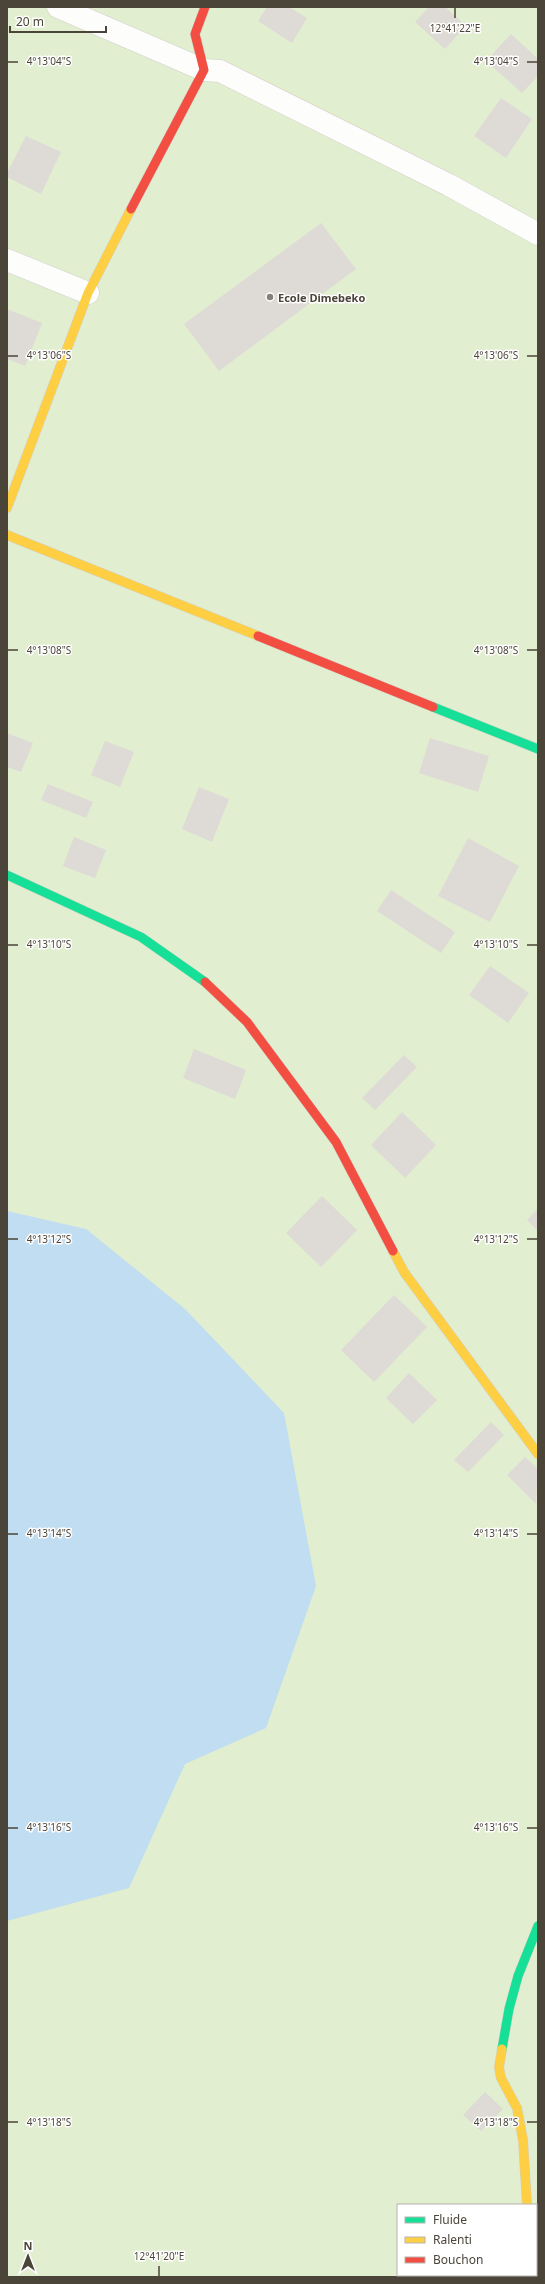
<svg xmlns="http://www.w3.org/2000/svg" width="545" height="2284" viewBox="0 0 545 2284" font-family="'Noto Sans',sans-serif">
  <style>
    .green { fill: #e1eecf; fill-rule: evenodd }
    .water { fill: #c0ddf1 }
    .building { fill: #dedbd6 }
    .lines { fill: none; stroke-linecap: round; stroke-linejoin: round }
    .street-casing { stroke: #d2d0cb; stroke-width: 23 }
    .fast-casing { stroke: #d3cfc5; stroke-width: 10 }
    .slow-casing { stroke: #d3cfc5; stroke-width: 10 }
    .jam-casing { stroke: #d3cfc5; stroke-width: 10 }
    .street { stroke: #fdfdfc; stroke-width: 22 }
    .fast { stroke: #16e098; stroke-width: 9 }
    .slow { stroke: #ffcf43; stroke-width: 9 }
    .jam { stroke: #f24e42; stroke-width: 9 }
    .ticks { fill: none; stroke: #4b4439; stroke-width: 1.5 }
    .poi-dot { fill: #868178; stroke: #fff; stroke-width: 1.5 }
    .labels { text-anchor: middle; dominant-baseline: central; stroke-width: 3; stroke-linejoin: round; paint-order: stroke }
    .poi-label { font-size: 11px; font-weight: bold; fill: #4b4439; stroke: #fff; text-anchor: start }
    .ticks-label { font-size: 10px; text-anchor: middle; fill: #4b4439; stroke: #fff; stroke-width: 3; stroke-linejoin: round; paint-order: stroke }
  </style>
  <rect width="100%" height="100%" fill="#f4f2ee"/>
  <path class="green" d="M7,7H538V2277H7ZM398,2205H536V2275H398Z"/>
  <polygon class="water" points="7,1211 86,1229 185,1309 284,1413 316,1586 266,1728 185,1764 129,1888 7,1921"/>
  <g class="building">
    <polygon points="267,7 289,7 307,18 292,43 258,21"/>
    <polygon points="429,7 445,7 466,26 445,49 415,22"/>
    <polygon points="511,34 538,59 538,76 522,93 486,61"/>
    <polygon points="501,98 532,119 506,158 474,136"/>
    <polygon points="26,136 61,152 41,194 7,177 7,173"/>
    <polygon points="321,223 356,269 219,371 184,324"/>
    <polygon points="7,309 42,323 25,366 7,359"/>
    <polygon points="7,733 33,743 21,772 7,767"/>
    <polygon points="430,738 489,756 478,792 419,773"/>
    <polygon points="105,741 134,752 120,787 91,775"/>
    <polygon points="48,784 93,802 86,818 41,800"/>
    <polygon points="199,787 229,799 212,842 182,829"/>
    <polygon points="74,837 106,850 95,878 63,866"/>
    <polygon points="468,838 519,866 490,922 438,896"/>
    <polygon points="391,890 455,932 441,953 377,911"/>
    <polygon points="490,966 529,993 508,1023 469,995"/>
    <polygon points="194,1049 246,1070 235,1099 183,1078"/>
    <polygon points="404,1055 417,1067 375,1110 362,1098"/>
    <polygon points="402,1112 436,1145 405,1178 371,1145"/>
    <polygon points="322,1196 357,1230 321,1267 286,1233"/>
    <polygon points="538,1208 538,1231 527,1220"/>
    <polygon points="394,1295 427,1327 374,1382 341,1350"/>
    <polygon points="409,1373 437,1400 413,1424 386,1398"/>
    <polygon points="491,1422 504,1435 468,1472 454,1460"/>
    <polygon points="525,1457 538,1469 536,1504 507,1475"/>
    <polygon points="485,2092 503,2109 481,2131 463,2115"/>
  </g>
  <g class="lines">
    <g class="street-casing">
      <g id="street">
        <polyline points="58,7 204,70 220,71 449,185 538,234"/>
        <polyline points="7,260 88,293"/>
        <polyline points="530,2275 530,2277"/>
      </g>
    </g>
    <g class="fast-casing">
      <g id="fast">
        <polyline points="433,707 538,749"/>
        <polyline points="7,875 141,937 205,982"/>
        <polyline points="502,2049 509,2009 518,1976 538,1926"/>
      </g>
    </g>
    <g class="slow-casing">
      <g id="slow">
        <polyline points="7,508 88,293 131,209"/>
        <polyline points="7,535 258,636"/>
        <polyline points="393,1251 404,1272 538,1454"/>
        <polyline points="502,2049 499,2067 501,2078 517,2108 523,2140 527,2205"/>
      </g>
    </g>
    <g class="jam-casing">
      <g id="jam">
        <polyline points="131,209 204,70 195,34 205,7"/>
        <polyline points="258,636 433,707"/>
        <polyline points="205,982 247,1022 336,1142 393,1251"/>
      </g>
    </g>
    <use href="#street" class="street"/>
    <use href="#fast" class="fast"/>
    <use href="#slow" class="slow"/>
    <use href="#jam" class="jam"/>
  </g>
  <path class="ticks" d="M455,8V18M8,62H18M527,62H537M8,356H18M527,356H537M8,650H18M527,650H537M8,945H18M527,945H537M8,1239H18M527,1239H537M8,1534H18M527,1534H537M8,1828H18M527,1828H537M8,2122H18M527,2122H537M159,2266V2276"/>
  <circle class="poi-dot" cx="270" cy="297" r="4"/>
  <g class="labels">
    <g class="poi-label">
      <text x="278" y="297">Ecole Dimebeko</text>
    </g>
  </g>
  <g class="ticks-label">
    <text x="455" y="32">12°41'22"E</text>
    <text x="49" y="65">4°13'04"S</text>
    <text x="496" y="65">4°13'04"S</text>
    <text x="49" y="359">4°13'06"S</text>
    <text x="496" y="359">4°13'06"S</text>
    <text x="49" y="654">4°13'08"S</text>
    <text x="496" y="654">4°13'08"S</text>
    <text x="49" y="948">4°13'10"S</text>
    <text x="496" y="948">4°13'10"S</text>
    <text x="49" y="1243">4°13'12"S</text>
    <text x="496" y="1243">4°13'12"S</text>
    <text x="49" y="1537">4°13'14"S</text>
    <text x="496" y="1537">4°13'14"S</text>
    <text x="49" y="1831">4°13'16"S</text>
    <text x="496" y="1831">4°13'16"S</text>
    <text x="49" y="2126">4°13'18"S</text>
    <text x="496" y="2126">4°13'18"S</text>
    <text x="159" y="2260">12°41'20"E</text>
  </g>
  <rect width="545" height="2284" fill="none" stroke="#4b4439" stroke-width="16"/>
  <rect x="397" y="2204" width="140" height="72" fill="#ffffff" stroke="#b7b4b0"/>
  <rect x="405" y="2217" width="20" height="6" fill="#16e098" stroke="#b7b4b0"/>
  <text x="433" y="2224" font-size="12" fill="#4b4439">Fluide</text>
  <rect x="405" y="2237" width="20" height="6" fill="#ffcf43" stroke="#b7b4b0"/>
  <text x="433" y="2244" font-size="12" fill="#4b4439">Ralenti</text>
  <rect x="405" y="2257" width="20" height="6" fill="#f24e42" stroke="#b7b4b0"/>
  <text x="433" y="2264" font-size="12" fill="#4b4439">Bouchon</text>
  <g transform="translate(28 2256)" stroke="#ffffff" stroke-width="3" paint-order="stroke">
  <path d="M0-3L7 15L0 10L-7 15Z" fill="#4b4439"/>
  <text y="-6" font-size="11" font-weight="bold" text-anchor="middle" fill="#4b4439">N</text>
  </g>
  <path d="M10 26v6h96v-6" fill="none" stroke="#4b4439" stroke-width="2"/>
  <text x="16" y="26" font-size="12" fill="#4b4439" stroke="#ffffff" stroke-width="3" paint-order="stroke">20 m</text>
</svg>
